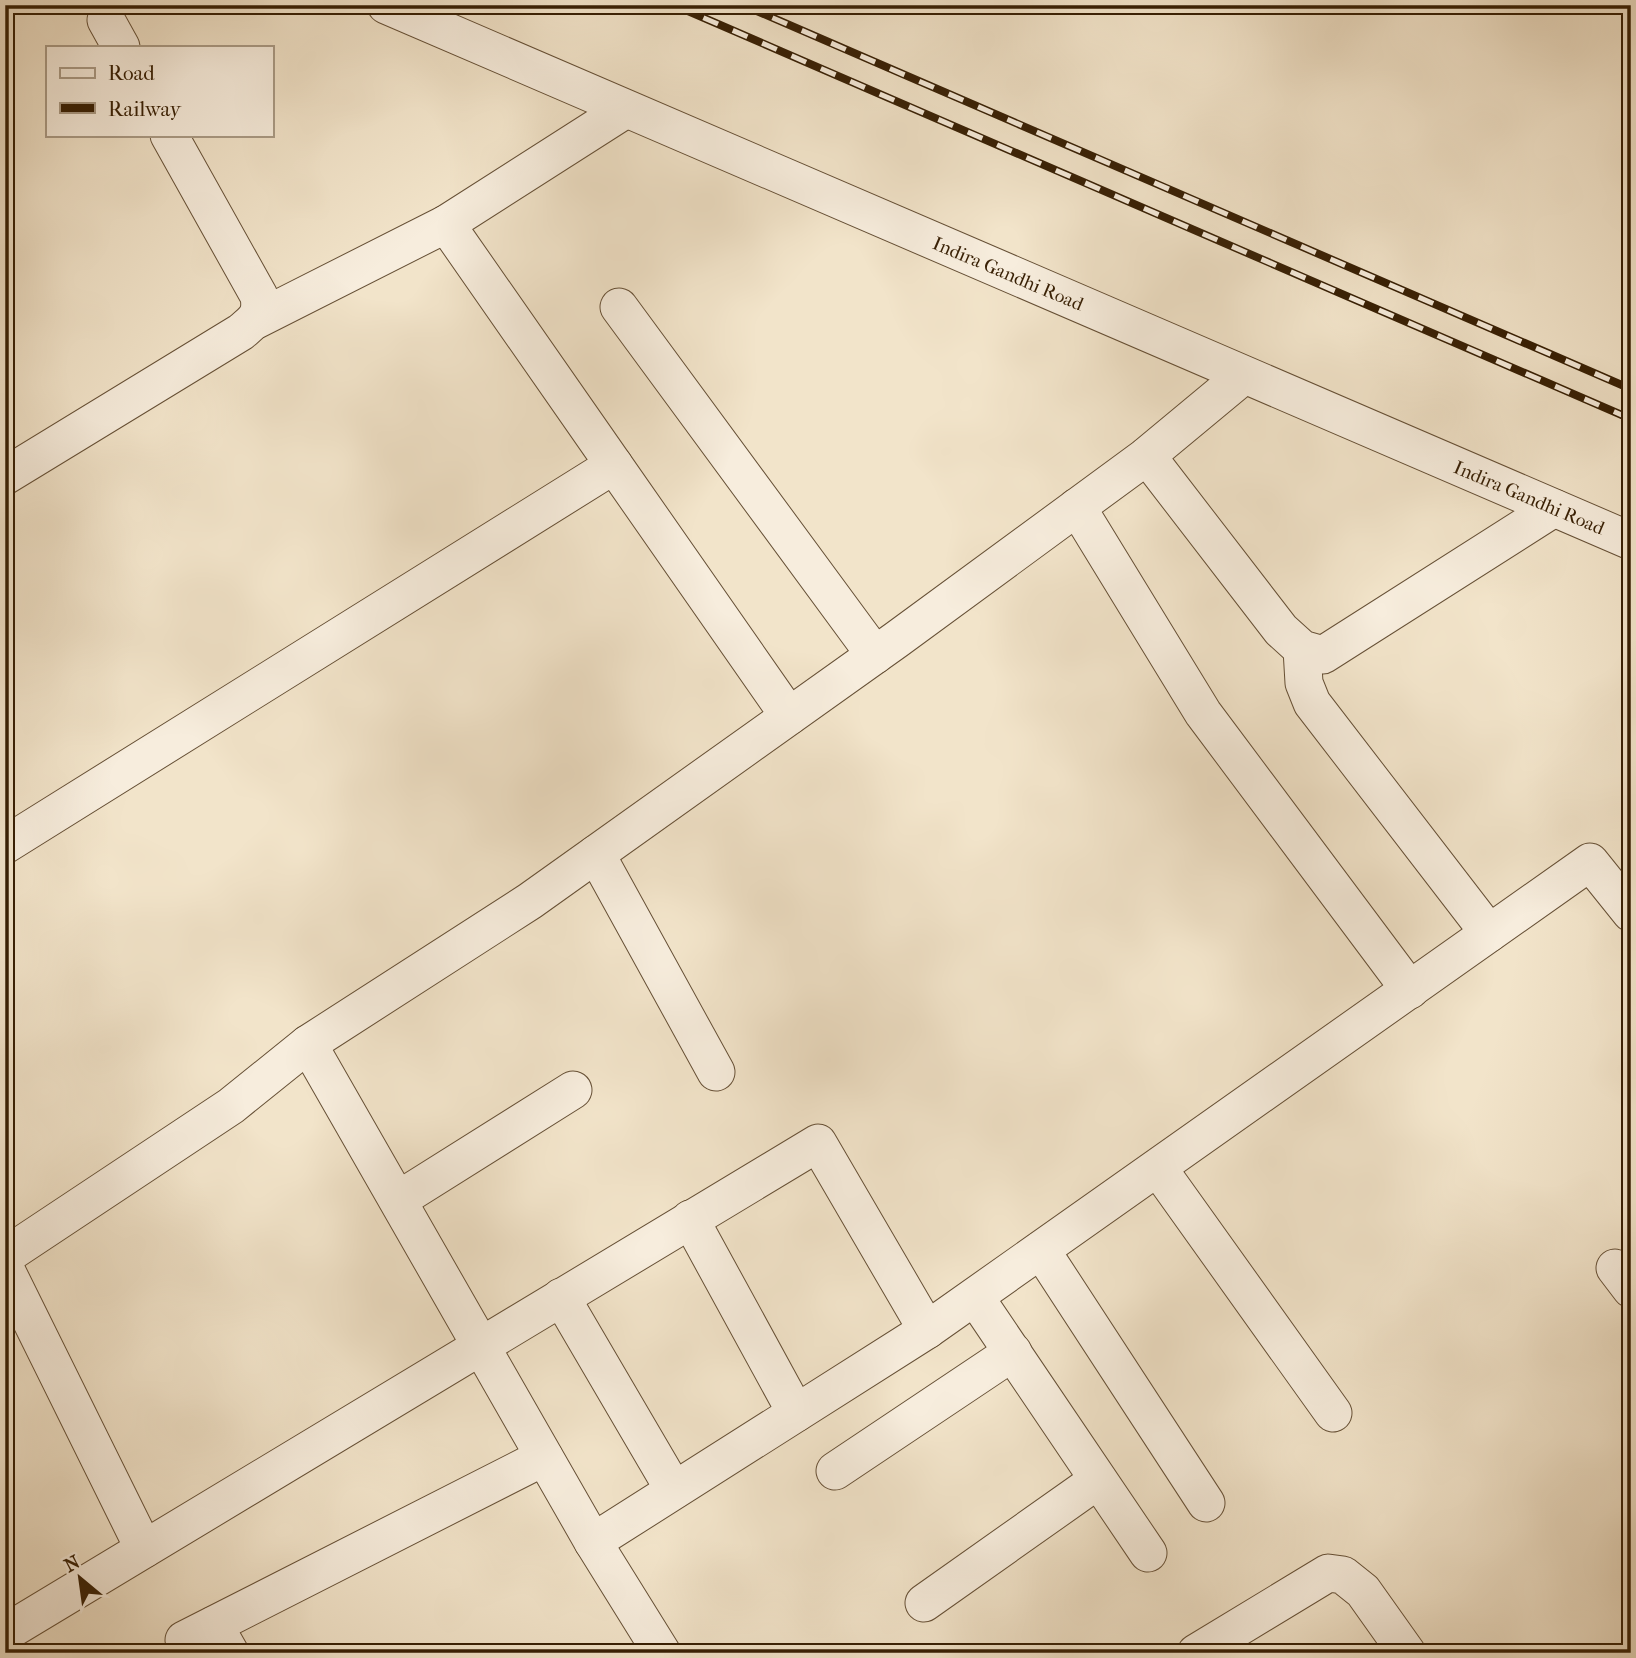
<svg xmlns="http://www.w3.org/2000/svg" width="1636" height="1658" viewBox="0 0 1636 1658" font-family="'IM FELL French Canon',serif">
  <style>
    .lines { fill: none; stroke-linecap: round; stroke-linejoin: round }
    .minor-casing { stroke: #665036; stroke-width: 39 }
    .minor { stroke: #f7eddd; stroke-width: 37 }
    .rail-casing { stroke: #371f04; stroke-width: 8 }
    .rail { stroke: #f7eddd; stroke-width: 5; stroke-dasharray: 16; stroke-linecap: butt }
    .labels { text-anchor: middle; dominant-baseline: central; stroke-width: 5; stroke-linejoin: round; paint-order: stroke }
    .street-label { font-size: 19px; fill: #371f04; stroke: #f7eddd }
  </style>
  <rect width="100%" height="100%" fill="#f2e4ca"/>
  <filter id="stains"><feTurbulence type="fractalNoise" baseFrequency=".00286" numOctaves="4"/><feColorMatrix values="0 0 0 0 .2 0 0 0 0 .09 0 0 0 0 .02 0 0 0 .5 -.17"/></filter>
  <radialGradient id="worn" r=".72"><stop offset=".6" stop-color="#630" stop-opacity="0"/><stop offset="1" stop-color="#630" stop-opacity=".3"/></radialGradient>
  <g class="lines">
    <g class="minor-casing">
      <g id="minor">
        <polyline points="386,5 1631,541"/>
        <polyline points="106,20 121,47"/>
        <polyline points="619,307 875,655"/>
        <polyline points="256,320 446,224"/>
        <polyline points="1147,456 1281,630 1302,649 1323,655 1554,508"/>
        <polyline points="614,465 789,716"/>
        <path d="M5,476L241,332C255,320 262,316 259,296L169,135"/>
        <polyline points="1077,507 1203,713 1410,990"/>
        <polyline points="1302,649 1304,683 1312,703 1489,933"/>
        <polyline points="5,845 614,465 446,224 626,109"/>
        <polyline points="596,854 716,1072"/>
        <polyline points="308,1044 593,1542 662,1653"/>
        <polyline points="1158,1168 1333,1413"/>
        <polyline points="398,1200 573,1090"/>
        <polyline points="690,1219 796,1413"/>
        <polyline points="1041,1250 1206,1503"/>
        <polyline points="5,1256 231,1106 308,1044 530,901 896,640 1144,458 1244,375"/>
        <polyline points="5,1268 144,1549"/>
        <polyline points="1615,1268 1631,1289"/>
        <polyline points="561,1297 674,1490"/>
        <polyline points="975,1297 1148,1553"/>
        <polyline points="835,1471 1013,1352"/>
        <polyline points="593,1542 927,1330 1590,862 1631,913"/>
        <polyline points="924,1603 1098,1480"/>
        <polyline points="214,1625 230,1653"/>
        <polyline points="5,1633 818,1143 927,1330"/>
        <polyline points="184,1640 544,1457"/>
        <polyline points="1196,1653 1328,1573 1343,1575 1363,1591 1407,1653"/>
      </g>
    </g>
    <use href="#minor" class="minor"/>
    <g class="rail-casing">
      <g id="rail">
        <polyline points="674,5 1631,419"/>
        <polyline points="743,5 1631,389"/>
      </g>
    </g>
    <use href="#rail" class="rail"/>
  </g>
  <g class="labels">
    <g class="street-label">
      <text transform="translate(1008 274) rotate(23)">Indira Gandhi Road</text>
      <text transform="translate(1529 498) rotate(23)">Indira Gandhi Road</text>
    </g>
  </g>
  <rect width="1636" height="1658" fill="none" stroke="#f2e4ca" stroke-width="28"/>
  <rect x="7" y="7" width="1622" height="1644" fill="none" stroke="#371f04" stroke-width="3.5"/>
  <rect x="14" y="14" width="1608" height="1630" fill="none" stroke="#371f04" stroke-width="2"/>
  <rect x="46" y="46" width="228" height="91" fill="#f7eddd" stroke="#aa9b86" stroke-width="2"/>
  <rect x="60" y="68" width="35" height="10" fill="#f7eddd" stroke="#aa9b86" stroke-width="2"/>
  <text x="108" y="80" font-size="21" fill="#371f04">Road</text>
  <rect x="60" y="103" width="35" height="10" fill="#371f04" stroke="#aa9b86" stroke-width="2"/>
  <text x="108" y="116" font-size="21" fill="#371f04">Railway</text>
  <g transform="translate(80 1578) rotate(331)" stroke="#f7eddd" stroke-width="5" paint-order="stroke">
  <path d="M0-5L12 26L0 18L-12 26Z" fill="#371f04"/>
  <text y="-10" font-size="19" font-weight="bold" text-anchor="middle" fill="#371f04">N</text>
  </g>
  <rect width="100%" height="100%" filter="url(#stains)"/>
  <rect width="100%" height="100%" fill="url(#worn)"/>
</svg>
